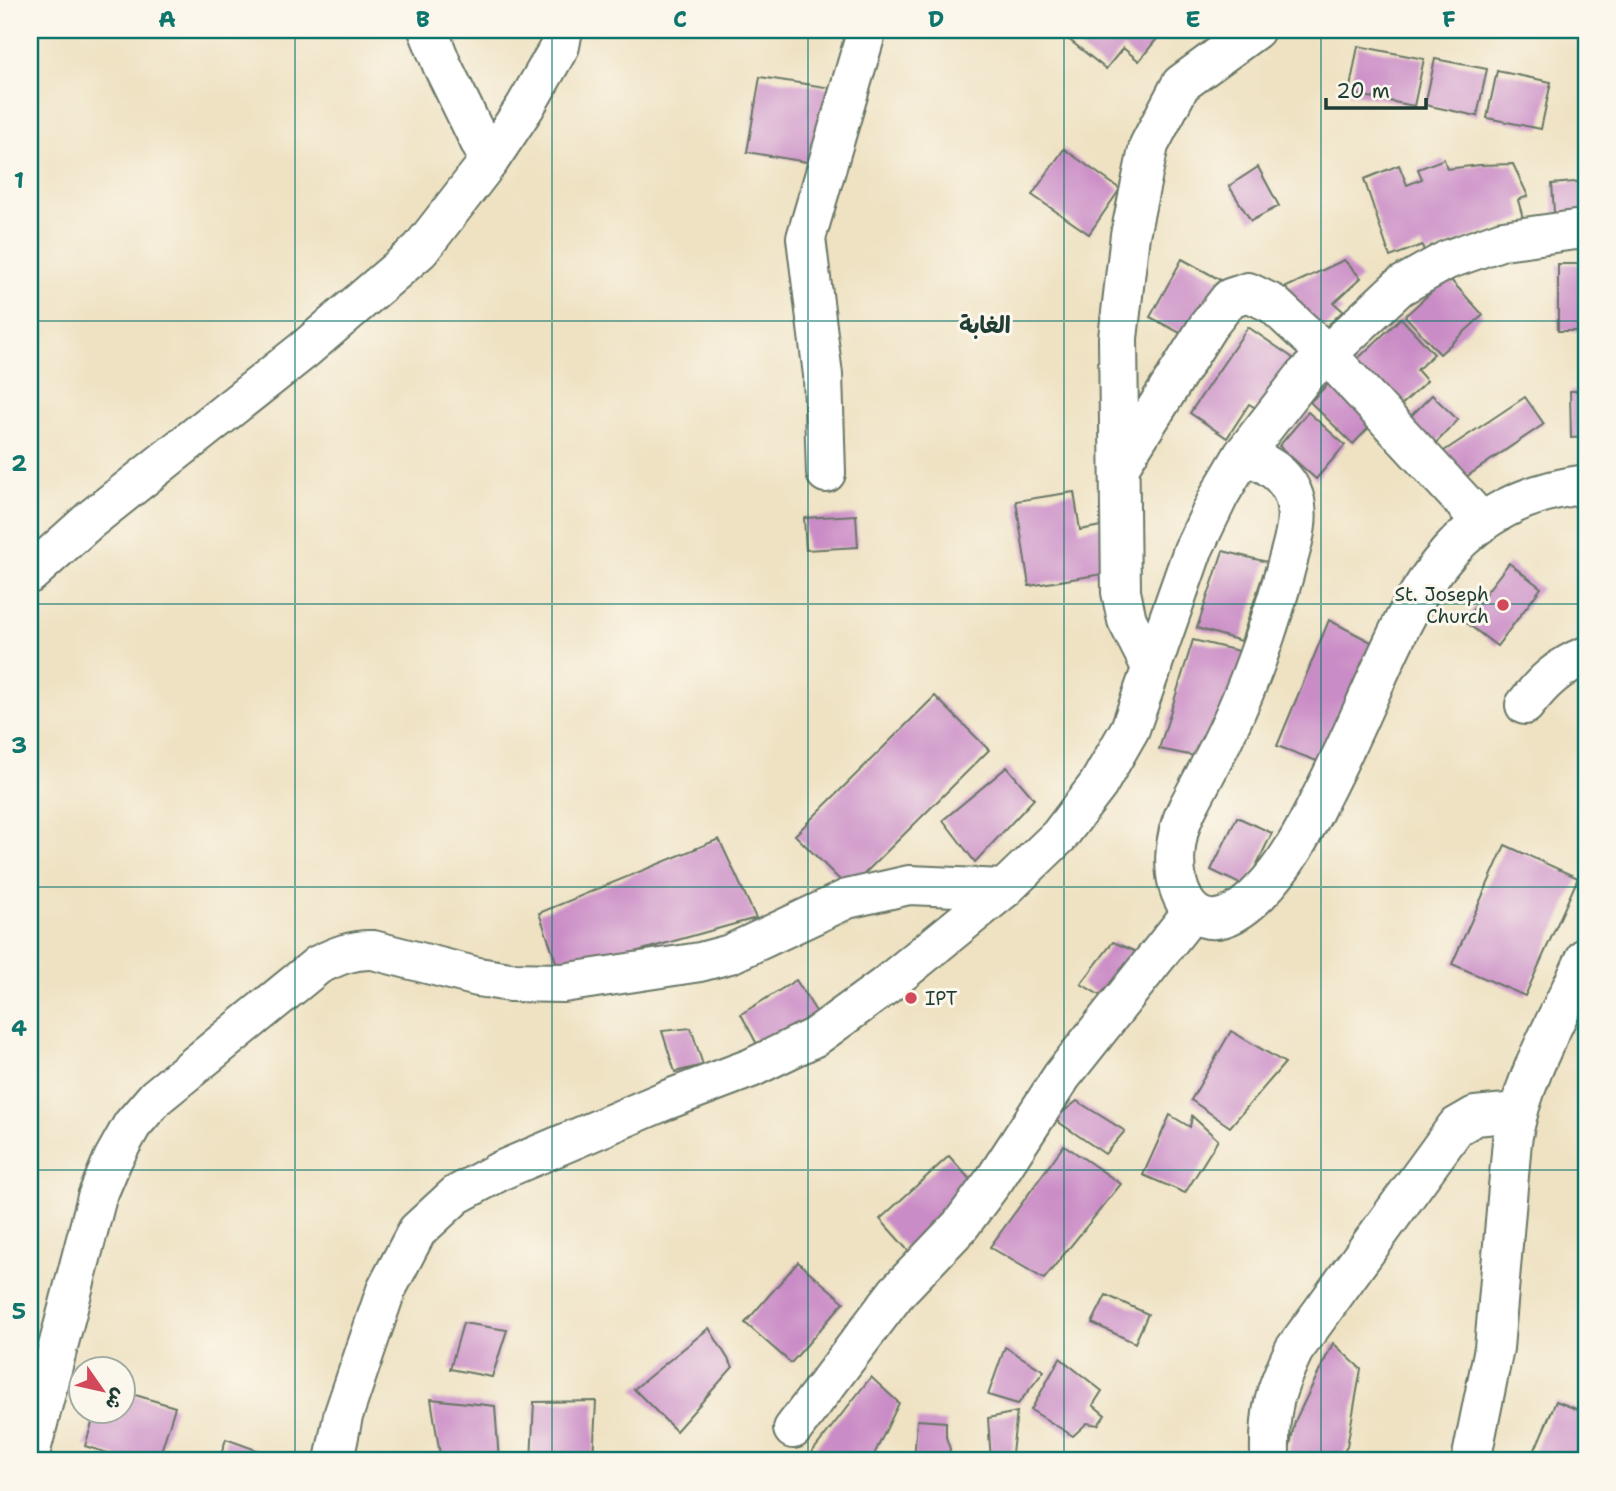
<svg xmlns="http://www.w3.org/2000/svg" width="1616" height="1491" viewBox="0 0 1616 1491" font-family="'Shantell Sans','Playpen Sans Arabic',sans-serif">
  <style>
    .building { fill: #ca8cc6 }
    .lines { fill: none; stroke-linecap: round; stroke-linejoin: round }
    .minor-casing { stroke: #687766; stroke-width: 42 }
    .minor { stroke: #fff; stroke-width: 38 }
    .grid { fill: none; stroke: #0f766e; stroke-width: 2; stroke-opacity: 0.55 }
    .poi-dot { fill: #d1495b; stroke: #fbf7ec; stroke-width: 2.5 }
    .labels { text-anchor: middle; dominant-baseline: central; stroke-width: 6; stroke-linejoin: round; paint-order: stroke }
    .poi-label { font-size: 19px; fill: #1f3d34; stroke: #fbf7ec; text-anchor: end }
    .quarter-label { font-size: 23px; font-weight: bold; fill: #1f3d34; stroke: #fbf7ec }
    .neatline { fill: none; stroke: #0f766e; stroke-width: 2.5 }
    .grid-label { font-size: 23px; text-anchor: middle; font-weight: bold; fill: #0f766e }
  </style>
  <rect width="100%" height="100%" fill="#fbf7ec"/>
  <filter id="ink" filterUnits="userSpaceOnUse"><feTurbulence type="fractalNoise" baseFrequency=".0143" numOctaves="2"/><feDisplacementMap in="SourceGraphic" scale="14" xChannelSelector="R" yChannelSelector="G"/><feConvolveMatrix kernelMatrix="1 2 1 2 8 2 1 2 1" color-interpolation-filters="sRGB"/></filter>
  <filter id="wash" filterUnits="userSpaceOnUse"><feTurbulence type="fractalNoise" baseFrequency=".00686" numOctaves="4" result="noise"/><feDisplacementMap in="SourceGraphic" scale="28" xChannelSelector="R" yChannelSelector="G"/><feGaussianBlur stdDeviation="1.57" result="paint"/><feColorMatrix in="noise" values="0 0 0 0 0 0 0 0 0 0 0 0 0 0 0 0 0 1.4 0 .05"/><feComposite in="paint" operator="in"/></filter>
  <g filter="url(#wash)">
    <rect width="100%" height="100%" fill="#efe2c3"/>
    <g id="blocks">
      <g class="building">
        <polygon points="1057,30 1164,30 1139,61 1123,48 1106,69"/>
        <polygon points="1358,46 1424,59 1414,106 1349,93"/>
        <polygon points="1435,59 1487,69 1477,116 1425,105"/>
        <polygon points="1497,71 1551,82 1541,129 1487,118"/>
        <polygon points="760,77 832,88 819,164 747,152"/>
        <polygon points="1064,149 1120,189 1089,234 1032,195"/>
        <polygon points="1444,159 1447,169 1479,165 1513,164 1528,196 1518,200 1523,218 1425,254 1422,245 1390,257 1364,179 1399,165 1407,185 1422,179 1418,169"/>
        <polygon points="1258,167 1279,206 1251,221 1229,186"/>
        <polygon points="1586,181 1586,224 1555,226 1552,184"/>
        <polygon points="1182,259 1226,283 1195,341 1150,317"/>
        <polygon points="1344,260 1361,278 1334,303 1343,311 1324,329 1278,291"/>
        <rect x="1558" y="264" width="28" height="67"/>
        <polygon points="1448,277 1483,315 1440,354 1405,316"/>
        <polygon points="1401,318 1434,354 1417,370 1427,381 1395,411 1351,365"/>
        <polygon points="1248,327 1293,358 1259,410 1249,404 1227,438 1190,413"/>
        <polygon points="1336,376 1378,418 1353,444 1310,402"/>
        <polygon points="1570,391 1586,391 1586,437 1571,438"/>
        <polygon points="1432,395 1458,420 1432,447 1406,421"/>
        <polygon points="1525,397 1544,424 1457,483 1438,455"/>
        <polygon points="1308,412 1345,445 1316,479 1279,446"/>
        <polygon points="1074,492 1080,530 1101,526 1109,573 1029,586 1016,501"/>
        <polygon points="856,515 858,547 806,550 804,518"/>
        <polygon points="1223,551 1267,562 1241,641 1197,628"/>
        <polygon points="1509,563 1541,588 1497,646 1464,621"/>
        <polygon points="1329,620 1375,644 1322,763 1277,746"/>
        <polygon points="1193,640 1247,653 1210,759 1159,749"/>
        <polygon points="935,696 989,750 849,889 795,835"/>
        <polygon points="1007,767 1034,799 975,862 943,820"/>
        <polygon points="1237,817 1272,833 1246,887 1211,870"/>
        <polygon points="719,839 756,918 560,973 539,913"/>
        <polygon points="1505,845 1578,878 1525,996 1452,964"/>
        <polygon points="1113,942 1139,953 1113,1003 1081,984"/>
        <polygon points="796,980 817,1013 759,1048 741,1014"/>
        <polygon points="691,1028 703,1065 675,1072 662,1031"/>
        <polygon points="1231,1031 1285,1063 1230,1127 1191,1100"/>
        <polygon points="1077,1101 1125,1131 1105,1154 1054,1119"/>
        <polygon points="1170,1115 1190,1127 1192,1116 1218,1140 1185,1193 1143,1175"/>
        <polygon points="1064,1145 1121,1184 1044,1279 990,1247"/>
        <polygon points="949,1156 981,1192 912,1255 880,1219"/>
        <polygon points="798,1262 844,1302 791,1363 745,1323"/>
        <polygon points="1106,1295 1148,1314 1135,1343 1092,1323"/>
        <polygon points="463,1323 507,1330 492,1377 450,1369"/>
        <polygon points="709,1328 733,1367 676,1431 634,1389"/>
        <polygon points="1333,1343 1361,1369 1347,1446 1340,1461 1287,1461 1295,1421"/>
        <polygon points="1005,1347 1044,1371 1018,1404 988,1395"/>
        <polygon points="1060,1358 1102,1391 1093,1405 1105,1415 1098,1425 1087,1423 1073,1436 1031,1410"/>
        <polygon points="871,1377 899,1403 871,1461 805,1461"/>
        <polygon points="122,1391 175,1407 158,1461 116,1461 117,1456 85,1446 96,1410 122,1410"/>
        <polygon points="431,1399 495,1406 499,1461 441,1461"/>
        <polygon points="596,1401 593,1461 531,1461 534,1402"/>
        <polygon points="1556,1401 1586,1413 1586,1461 1530,1461"/>
        <polygon points="1017,1412 1011,1461 991,1461 988,1418"/>
        <polygon points="917,1420 946,1422 946,1437 950,1449 948,1461 914,1461"/>
        <polygon points="226,1439 287,1461 219,1461"/>
      </g>
    </g>
  </g>
  <g filter="url(#ink)">
    <use href="#blocks" fill-opacity="0" stroke="#687766" stroke-width="2"/>
    <g class="lines">
      <g class="minor-casing">
        <g id="minor">
          <polyline points="428,30 442,65 489,161"/>
          <path d="M1243,455C1265,462 1286,473 1294,497C1302,522 1290,550 1284,575C1269,628 1251,681 1227,731C1215,757 1201,782 1188,807C1155,870 1188,966 1259,893C1286,866 1304,832 1321,797C1339,762 1356,725 1372,689C1419,582 1458,501 1586,484"/>
          <polyline points="1120,466 1208,326 1230,298 1248,292 1273,304 1327,354 1482,522"/>
          <polyline points="826,473 823,375 806,238 867,30"/>
          <polyline points="30,574 90,520 304,350 420,250 489,161 525,107 560,46 563,30"/>
          <polyline points="1152,669 1127,620 1121,592 1118,338 1130,235 1149,145 1181,84 1255,30"/>
          <path d="M1525,705C1542,683 1559,666 1586,656"/>
          <polyline points="793,1429 897,1292 960,1226 995,1179 1062,1076 1192,912"/>
          <path d="M30,1454L97,1197L113,1159L132,1125L156,1097L318,965C337,956 353,949 373,950L478,977L510,982L563,983L700,962L730,954L847,899L909,885L1004,889"/>
          <path d="M1270,1456C1269,1410 1274,1392 1294,1350L1456,1127L1475,1116L1517,1112"/>
          <polyline points="334,1461 343,1416 386,1290 417,1231 456,1195 502,1170 664,1101 751,1068 815,1037 885,986 1004,889 1059,836 1098,785 1130,729 1193,550 1220,494 1243,455 1305,375 1399,287 1447,260 1503,240 1575,230 1586,231"/>
          <path d="M1471,1461L1494,1348L1512,1141C1523,1075 1559,1017 1586,957"/>
        </g>
      </g>
      <use href="#minor" class="minor"/>
    </g>
  </g>
  <path class="grid" d="M295,30V1461M552,30V1461M808,30V1461M1064,30V1461M1321,30V1461M30,321H1586M30,604H1586M30,887H1586M30,1170H1586"/>
  <g class="poi-dot">
    <circle cx="1503" cy="605" r="7"/>
    <circle cx="911" cy="998" r="7"/>
  </g>
  <g class="labels">
    <g class="poi-label">
      <text x="1489" y="594">St. Joseph<tspan x="1489" dy="22">Church</tspan></text>
      <text x="925" y="998" text-anchor="start">IPT</text>
    </g>
    <g class="quarter-label">
      <text x="985" y="325">الغابة</text>
    </g>
  </g>
  <rect width="1616" height="1491" fill="none" stroke="#fbf7ec" stroke-width="77"/>
  <g transform="translate(102 1390) rotate(124)"><circle r="33" fill="#fbf7ec" stroke="#a3ada2" stroke-width="2"/>
  <path d="M0-5L12 26L0 18L-12 26Z" fill="#d1495b"/>
  <text y="-10" font-size="19" font-weight="bold" text-anchor="middle" fill="#1f3d34">ش</text>
  </g>
  <path d="M1326 98v10h100v-10" fill="none" stroke="#1f3d34" stroke-width="3.5"/>
  <text x="1336" y="98" font-size="21" fill="#1f3d34" stroke="#fbf7ec" stroke-width="5" paint-order="stroke">20 m</text>
  <rect x="38" y="38" width="1540" height="1414" class="neatline"/>
  <g class="grid-label">
    <text x="167" y="27">A</text>
    <text x="423" y="27">B</text>
    <text x="680" y="27">C</text>
    <text x="936" y="27">D</text>
    <text x="1193" y="27">E</text>
    <text x="1449" y="27">F</text>
    <text x="19" y="188">1</text>
    <text x="19" y="471">2</text>
    <text x="19" y="753">3</text>
    <text x="19" y="1036">4</text>
    <text x="19" y="1319">5</text>
  </g>
</svg>
